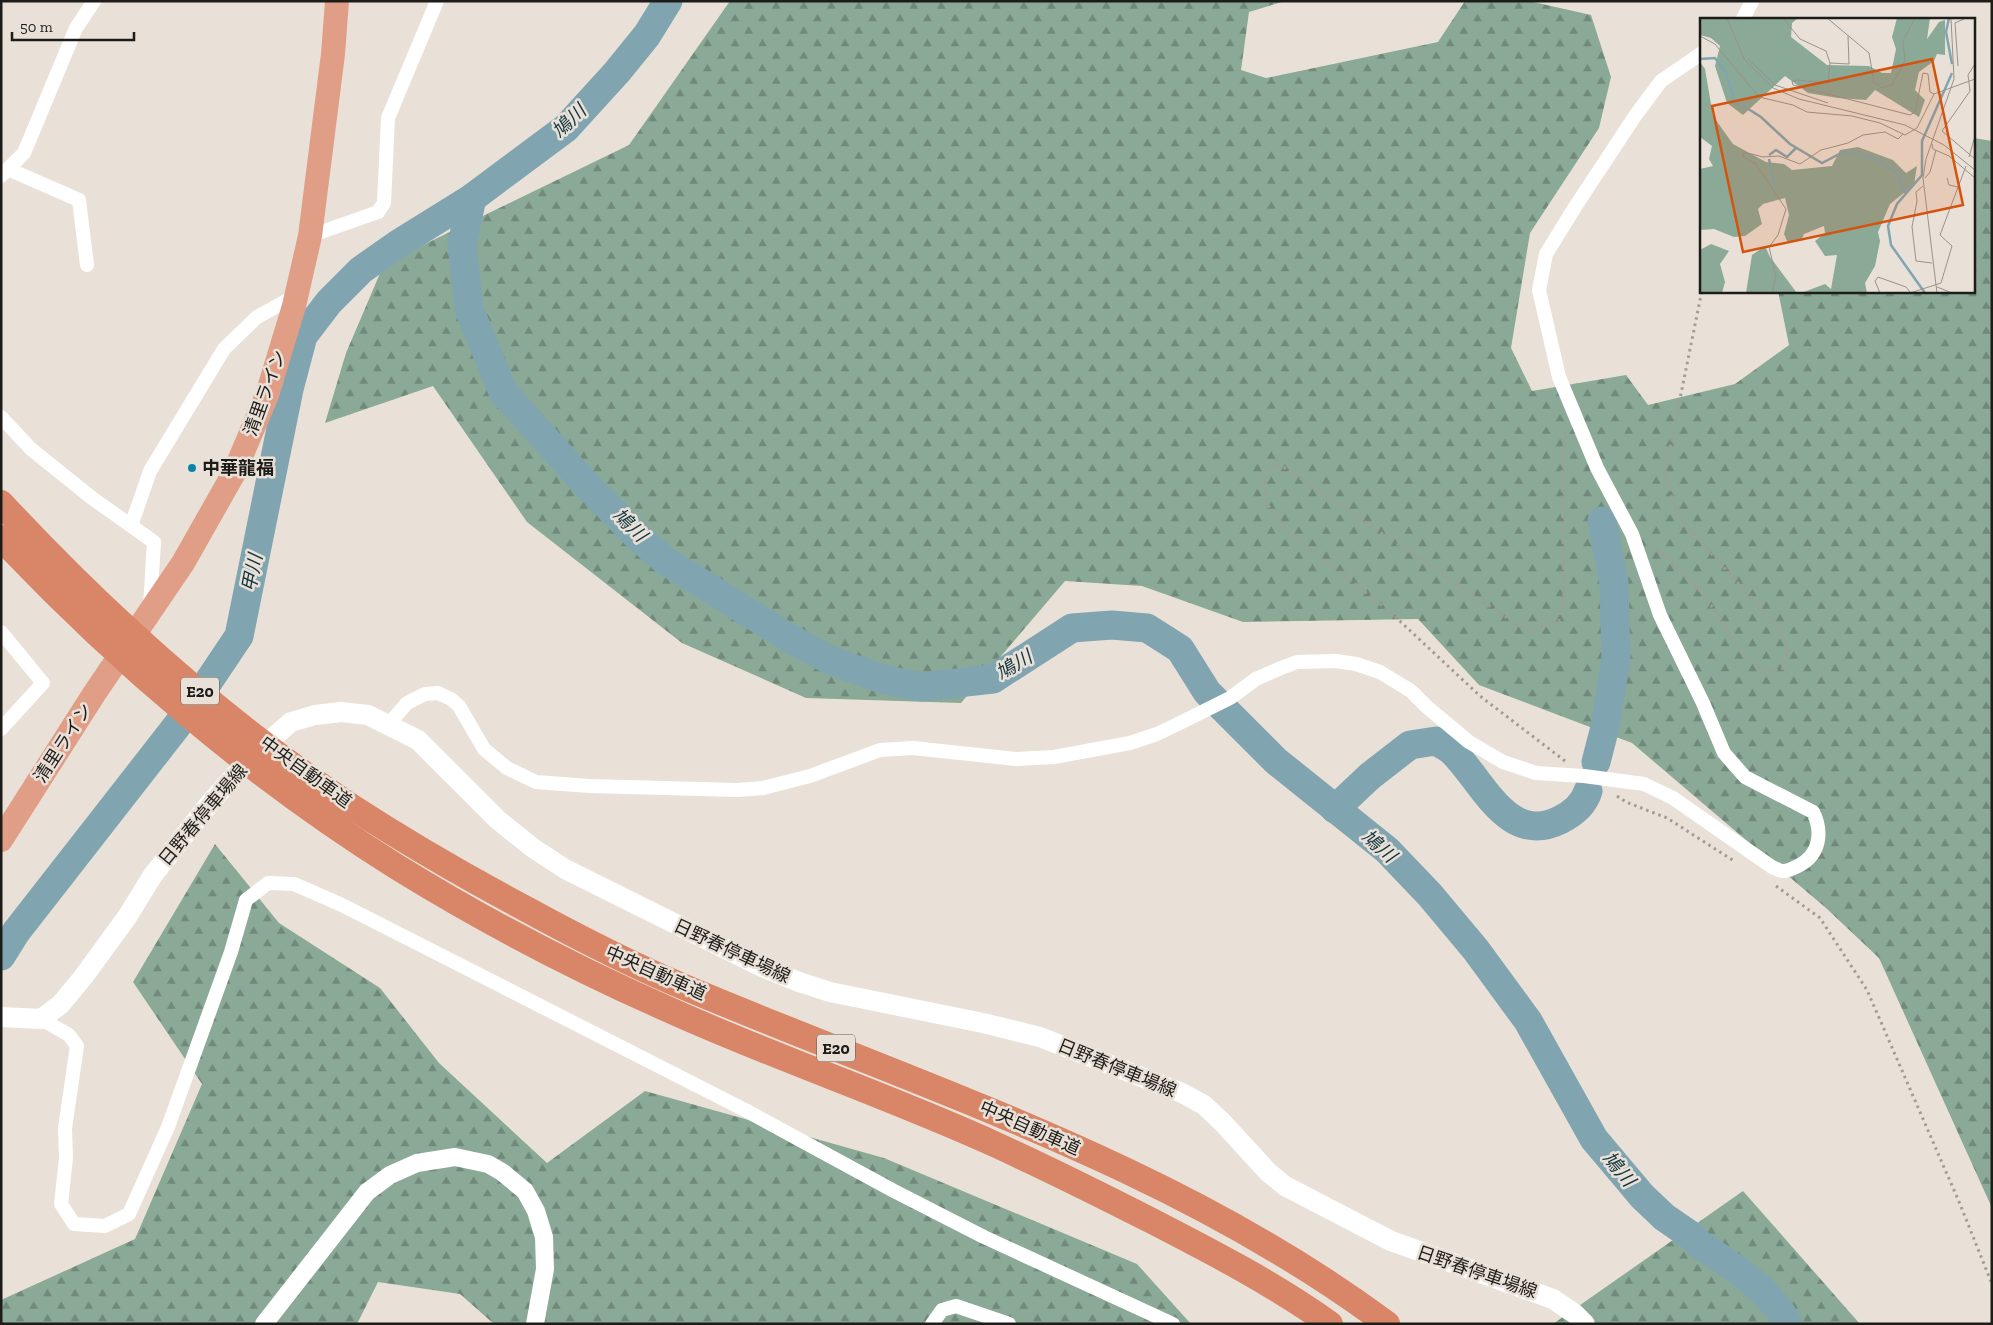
<svg xmlns="http://www.w3.org/2000/svg" width="1993" height="1325" viewBox="0 0 1993 1325" font-family="'Zilla Slab','Noto Sans JP',serif">
  <style>
    .forest { fill: url(#forest-firs) }
    .lines { fill: none; stroke-linecap: round; stroke-linejoin: round }
    .river { stroke: #81a5b0; stroke-width: 29 }
    .path { stroke: #a29c95; stroke-width: 3; stroke-dasharray: 2.5 4; stroke-linecap: butt }
    .minor { stroke: #fff; stroke-width: 14 }
    .tertiary { stroke: #fff; stroke-width: 18 }
    .secondary { stroke: #fff; stroke-width: 20 }
    .trunk { stroke: #e09e86; stroke-width: 24 }
    .motorway { stroke: #d98668; stroke-width: 26 }
    .poi-dot { fill: #0687aa; stroke: #e9e1d8; stroke-width: 2 }
    .labels { text-anchor: middle; dominant-baseline: central; stroke-width: 5; stroke-linejoin: round; paint-order: stroke }
    .shield { fill: #e9e1d8; stroke: #5b5752; stroke-width: 1 }
    .shield-label { font-size: 16px; font-weight: bold; fill: #1e1c18 }
    .street-label { font-size: 18px; fill: #1e1c18; stroke: #e9e1d8 }
    .poi-label { font-size: 18px; font-weight: bold; fill: #1e1c18; stroke: #e9e1d8; text-anchor: start }
    .water-label { font-size: 19px; font-style: italic; fill: #12353f; stroke: #e9e1d8 }
    .inset-river { fill: none; stroke: #81a5b0; stroke-width: 2.5 }
    .inset-road { fill: none; stroke: #98928b; stroke-width: 1 }
    .view { fill: #d4530d; fill-opacity: 0.15; stroke: #d4530d; stroke-width: 2.5 }
    .inset-edge { fill: none; stroke: #1e1c18; stroke-width: 2.5 }
  </style>
  <defs>
    <pattern id="forest-firs" width="22" height="20" patternUnits="userSpaceOnUse" patternTransform="scale(1.25)"><rect width="22" height="20" fill="#8aa997"/><path d="M5 1l3.5 6h-7zM16 11l3.5 6h-7z" fill="#70897a"/></pattern>
  </defs>
  <rect width="100%" height="100%" fill="#e9e1d8"/>
  <g class="forest">
    <polygon points="730,1 1285,1 1249,12 1241,70 1266,78 1438,42 1465,1 1529,1 1591,15 1611,77 1599,128 1530,233 1511,348 1532,391 1626,375 1648,405 1735,384 1789,345 1778,291 1974,291 1974,138 1992,141 1992,1208 1879,958 1826,908 1632,743 1479,685 1418,619 1243,622 1142,586 1065,581 961,703 806,698 682,643 527,522 433,386 325,423 346,353 384,264 629,145"/>
    <polygon points="215,844 279,923 380,988 439,1063 547,1163 645,1091 884,1158 1137,1264 1191,1324 494,1324 460,1294 378,1282 357,1324 1,1324 1,1300 135,1239 202,1084 133,982"/>
    <polygon points="1743,1191 1860,1324 1553,1324"/>
  </g>
  <g class="lines">
    <g class="river">
      <path d="M472,198L462,244L469,309L503,392L584,482L638,537L667,562L791,639L830,660L882,679L921,687L993,679L1072,628L1112,625L1147,628L1180,649L1207,692L1276,761L1387,850L1430,895L1476,950L1528,1021L1594,1139L1642,1196L1664,1217L1693,1237L1699,1244C1733,1267 1768,1287 1788,1324"/>
      <polyline points="1596,762 1605,727 1616,658 1614,583 1602,521"/>
      <path d="M1335,809L1370,776L1410,745L1436,741C1441,744 1447,747 1452,751C1483,781 1507,846 1560,820C1572,814 1584,804 1588,791"/>
      <polyline points="1,956 16,932 190,709 239,636 289,389 303,336 329,302 361,270 398,244 472,198 566,128 617,72 647,35 668,1"/>
    </g>
    <g class="path">
      <polyline points="1651,546 1665,555 1695,585 1717,613 1740,652 1766,672 1782,669 1788,651 1780,629 1680,519 1674,505 1665,473 1702,290"/>
      <polyline points="1565,761 1480,696 1388,610 1288,531 1266,503 1264,476 1269,467 1282,466 1518,625 1537,630 1559,620 1564,598 1562,474 1565,431"/>
      <polyline points="1617,796 1626,802 1667,818 1734,861"/>
      <polyline points="1776,886 1820,918 1867,990 1960,1204 1992,1284"/>
    </g>
    <g class="minor">
      <polyline points="1743,19 1752,1"/>
      <polyline points="8,169 79,200 87,265"/>
      <polyline points="1,176 24,153 76,28 94,1"/>
      <polyline points="310,236 378,212 384,203 388,118 437,1"/>
      <polyline points="1,417 31,449 92,498 154,542 150,607"/>
      <polyline points="131,526 150,471 224,349 257,317 297,295"/>
      <polyline points="1,632 43,683 1,729"/>
      <path d="M389,724L407,703L425,694L438,693L451,699L459,706L484,749L507,768L536,782L589,786L738,790L763,788L810,776L880,750L913,748L1016,759L1054,757L1130,743L1157,734L1186,720L1230,698L1256,679L1281,668L1297,662L1336,661L1356,664L1380,672L1411,691L1427,707L1469,742L1503,762L1536,773L1584,776L1644,784L1673,798L1772,867C1775,868 1780,871 1783,871C1788,871 1794,868 1798,866C1820,855 1823,832 1813,812L1745,777L1724,753L1703,703L1660,615L1632,534L1597,468L1559,377L1539,290L1546,254L1575,207L1635,116L1661,81L1702,53"/>
      <polyline points="41,1019 69,1035 77,1046 65,1128 66,1158 61,1204 74,1224 105,1226 129,1214 168,1127 231,952 246,900 268,883 294,884 342,905 745,1110 894,1191 984,1237 1173,1324"/>
      <polyline points="932,1324 942,1310 956,1306 1009,1324"/>
    </g>
    <polyline class="tertiary" points="264,1324 367,1192 390,1175 417,1163 455,1157 488,1164 502,1172 525,1191 536,1211 544,1237 545,1269 535,1324"/>
    <polyline class="secondary" points="1,1017 41,1019 61,1004 84,976 127,917 153,875 210,803 252,756 291,722 315,715 341,712 368,715 418,740 498,820 533,848 565,869 762,967 799,982 830,992 983,1023 1040,1037 1182,1093 1204,1105 1223,1123 1268,1172 1285,1186 1391,1241 1553,1299 1575,1314 1585,1324"/>
    <polyline class="trunk" points="1,840 94,694 183,563 234,473 267,395 294,306 310,236 333,54 337,1"/>
    <g class="motorway">
      <path d="M1,503C106,616 223,721 352,807C409,844 468,878 528,910C581,939 634,966 689,989C927,1089 1178,1168 1387,1324"/>
      <path d="M1,538C117,661 253,777 397,867C486,922 578,970 674,1012C779,1059 888,1096 992,1143C1047,1168 1101,1195 1154,1222C1214,1253 1274,1284 1330,1324"/>
    </g>
  </g>
  <circle class="poi-dot" cx="192" cy="468" r="5"/>
  <g class="labels">
    <g class="shield">
      <rect x="181" y="677.5" width="38" height="27" rx="4"/>
      <rect x="817" y="1034.5" width="38" height="27" rx="4"/>
    </g>
    <g class="shield-label">
      <text x="200" y="691">E20</text>
      <text x="836" y="1048">E20</text>
    </g>
    <g class="street-label">
      <text transform="translate(265 393) rotate(-70)">清里ライン</text>
      <text transform="translate(63 743) rotate(-57)">清里ライン</text>
      <text transform="translate(306 772) rotate(36)">中央自動車道</text>
      <text transform="translate(203 815) rotate(-50)">日野春停車場線</text>
      <text transform="translate(732 951) rotate(25)">日野春停車場線</text>
      <text transform="translate(656 973) rotate(24)">中央自動車道</text>
      <text transform="translate(1117 1068) rotate(22)">日野春停車場線</text>
      <text transform="translate(1030 1128) rotate(24)">中央自動車道</text>
      <text transform="translate(1477 1272) rotate(19)">日野春停車場線</text>
    </g>
    <g class="poi-label">
      <text x="202" y="468">中華龍福</text>
    </g>
    <g class="water-label">
      <text transform="translate(569 121) rotate(-44)">鳩川</text>
      <text transform="translate(630 525) rotate(44)">鳩川</text>
      <text transform="translate(252 573) rotate(-79)">甲川</text>
      <text transform="translate(1014 665) rotate(-31)">鳩川</text>
      <text transform="translate(1379 846) rotate(41)">鳩川</text>
      <text transform="translate(1619 1169) rotate(50)">鳩川</text>
    </g>
  </g>
  <g transform="translate(1700 18)">
    <rect width="275" height="275" fill="#e9e1d8"/>
    <path d="M0,0H98L92,5L91,19L127,47L169,48L182,55H191L196,31L192,19L197,0H230L227,21L239,4L245,2V37L237,36L234,43L219,54L215,72L225,82L219,99L175,72L166,82L138,80L108,75L85,58L43,97L27,85L15,48L20,28L11,20L0,17ZM0,44L5,51L13,98L33,126L66,144L84,146L92,152L132,148L140,132L158,129L193,142L206,155L217,148L214,167L190,186L178,214L180,223L175,248L165,265L167,275H101L125,266L131,271L137,237L125,238L115,223L125,215L124,208L104,216L101,223H87L84,216L89,197L85,180L63,186L58,191L62,206L45,218L34,219L14,211L0,212V151L13,148L9,141L12,128L0,119ZM11,226L29,233L20,246L25,264L22,275H0V232ZM65,228L70,239L97,275H46L52,237Z" fill="#8aa997"/>
    <path class="inset-river" d="M249,0L246,14L252,46M0,41L15,40L26,55L34,82L61,99L90,126L122,145L145,133L176,141L198,156L206,176M69,137L76,132L87,139L97,129M69,141L74,167M225,275L191,227L188,208L197,186L222,157V123L252,55"/>
    <path class="inset-road" d="M27,0L44,41L73,70L99,81L205,107L244,127L275,152M83,0L100,21L126,33L130,45L128,65L97,62L92,63L93,67L210,97L215,94L223,55L228,56L230,74L234,76M127,0L169,35L174,64L182,70L192,67L205,43L203,23L215,0M0,18L15,26L59,79L93,87L107,94L152,98L180,105L205,117L217,110L234,76L275,61M48,41L75,67L128,85M130,45L149,46L148,18M275,46L268,57L270,73L242,113L275,141M258,48L255,5L266,0M232,126L233,131L249,138L275,160M269,139L275,118M225,160L230,154L236,132M247,160L249,167L258,169M223,168L216,174L217,183L212,209L216,243L232,245M237,269L252,275M72,275L76,258L69,229L78,217L86,191L55,145L43,139L44,134L63,139L79,138L100,146L121,132L148,125L163,117L185,114L198,121L203,116M180,275L175,263L178,259L206,269L210,274M210,275L241,265L252,228L240,217L266,148M237,275L223,160L226,141L254,61L251,0"/>
    <path class="view" d="M232,41L263,187L43,234L12,88Z"/>
    <rect width="275" height="275" class="inset-edge"/>
  </g>
  <rect width="1993" height="1325" fill="none" stroke="#1e1c18" stroke-width="5"/>
  <path d="M12 32v8h122v-8" fill="none" stroke="#1e1c18" stroke-width="2.5"/>
  <text x="20" y="32" font-size="15" fill="#1e1c18" stroke="#e9e1d8" stroke-width="4" paint-order="stroke">50 m</text>
</svg>
